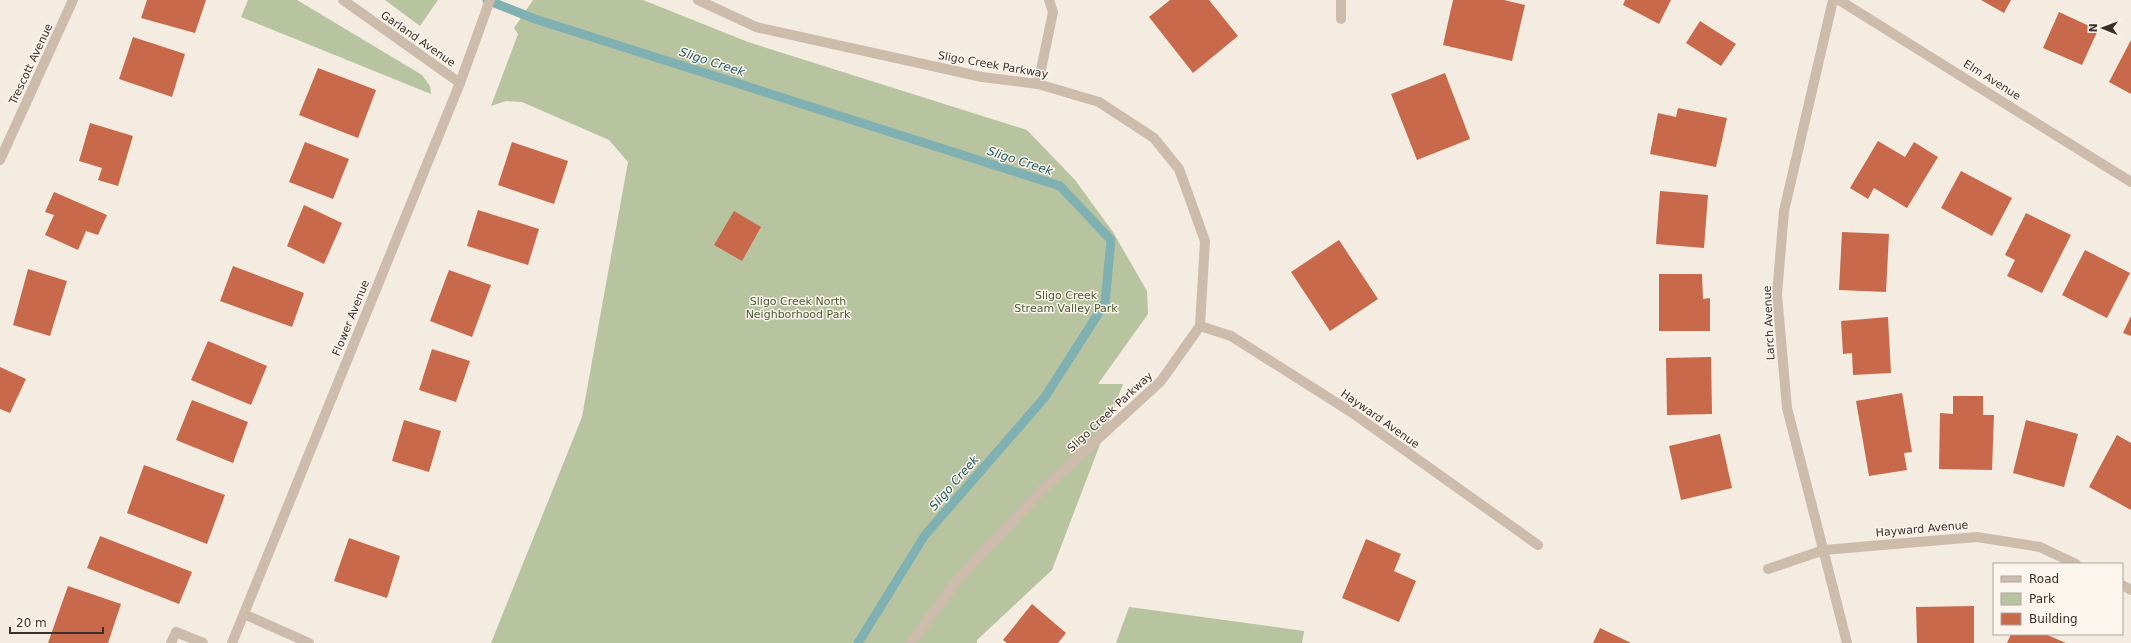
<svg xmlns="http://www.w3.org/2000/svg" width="2131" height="643" viewBox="0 0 2131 643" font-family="'DejaVu Sans',sans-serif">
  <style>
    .green { fill: #b8c4a0 }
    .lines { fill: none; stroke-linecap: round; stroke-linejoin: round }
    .stream { stroke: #7fb0b2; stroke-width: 9 }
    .building { fill: #c8694b }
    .service { stroke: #cdbbac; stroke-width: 10 }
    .minor { stroke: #cdbbac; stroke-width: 10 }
    .tertiary { stroke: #cdbbac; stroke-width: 10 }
    .labels { text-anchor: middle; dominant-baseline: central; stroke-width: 3; stroke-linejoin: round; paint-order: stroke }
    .street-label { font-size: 11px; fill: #3b302b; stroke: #fbf5ee }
    .park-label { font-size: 11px; fill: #4a5a2e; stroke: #fbf5ee }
    .water-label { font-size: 12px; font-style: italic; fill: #1f5a5e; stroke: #fbf5ee }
  </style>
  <rect width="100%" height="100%" fill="#f4ebe1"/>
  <g class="green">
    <polygon points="248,0 297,0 422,75 430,86 431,94 241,17"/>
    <polygon points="385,0 438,0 420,26"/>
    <polygon points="533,0 643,0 748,42 1027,130 1075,180 1113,232 1147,291 1148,314 1098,384 1123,384 1052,570 977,640 977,643 491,643 582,417 628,162 609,140 522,102 506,101 491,106 518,34 514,28"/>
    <polygon points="1129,607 1304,631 1302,643 1116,643"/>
  </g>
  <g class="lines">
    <polyline class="stream" points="487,0 535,19 1060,186 1111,240 1105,303 1045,397 925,535 858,643"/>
  </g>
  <g class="building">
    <polygon points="147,0 206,0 195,33 141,18"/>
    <polygon points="1170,0 1209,0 1238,36 1193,73 1149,17"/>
    <polygon points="1453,0 1504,0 1525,5 1512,61 1443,45"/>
    <polygon points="1625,0 1671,0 1659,24 1623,5"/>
    <polygon points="1981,0 2011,0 2004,13"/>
    <polygon points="2059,12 2098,30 2082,65 2043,48"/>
    <polygon points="1700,21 1736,44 1721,66 1686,43"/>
    <polygon points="133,37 185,54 172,97 119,79"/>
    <polygon points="2131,40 2131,94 2109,82"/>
    <polygon points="318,68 376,90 358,138 299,115"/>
    <polygon points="1445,73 1470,139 1417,160 1391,94"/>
    <polygon points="1678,108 1727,118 1716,167 1650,154 1658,113 1676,117"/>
    <polygon points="90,123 133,136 118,186 98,180 102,168 79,161"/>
    <polygon points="1878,141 1905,157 1914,142 1938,157 1907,208 1874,188 1868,199 1850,188"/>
    <polygon points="305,142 349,159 333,199 289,182"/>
    <polygon points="512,142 568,161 554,204 498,185"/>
    <polygon points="1961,171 2012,198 1992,236 1941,208"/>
    <polygon points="1660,191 1708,195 1704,248 1656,244"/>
    <polygon points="54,192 107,215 98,235 86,231 78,250 45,235 54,215 45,212"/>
    <polygon points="304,205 342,223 324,264 287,246"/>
    <polygon points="478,210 539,229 528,265 467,246"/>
    <polygon points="734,211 761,227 742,261 714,245"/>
    <polygon points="2026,213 2071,235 2042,293 2007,276 2015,260 2005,255"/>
    <polygon points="1842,232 1889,234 1886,292 1839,290"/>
    <polygon points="1339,240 1378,299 1330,331 1291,272"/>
    <polygon points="2085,250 2130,273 2107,318 2062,295"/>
    <polygon points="233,266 304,293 292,327 220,301"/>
    <polygon points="28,269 67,281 50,336 13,325"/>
    <polygon points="449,270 491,285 472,337 430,321"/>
    <polygon points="1659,274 1702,274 1703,299 1710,298 1710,331 1659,331"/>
    <polygon points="2131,316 2131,336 2123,333"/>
    <polygon points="1888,317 1891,373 1853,375 1852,353 1843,354 1841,321"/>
    <polygon points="208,341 267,366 251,405 191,380"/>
    <polygon points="432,349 470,361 456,402 419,390"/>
    <polygon points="1711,357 1712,414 1667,415 1666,358"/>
    <polygon points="0,367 26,379 10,413 0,409"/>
    <polygon points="1902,393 1912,452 1904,453 1907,470 1869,476 1856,401"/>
    <polygon points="1953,396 1983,396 1983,415 1994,415 1992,470 1939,469 1940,413 1953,414"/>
    <polygon points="192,400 248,422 233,463 176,440"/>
    <polygon points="404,420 441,431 429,472 392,461"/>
    <polygon points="2026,420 2078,434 2064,487 2013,473"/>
    <polygon points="1720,434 1732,488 1681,500 1669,446"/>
    <polygon points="2117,435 2131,443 2131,510 2089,487"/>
    <polygon points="144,465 225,495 207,544 127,513"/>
    <polygon points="100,536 192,572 179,604 87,568"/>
    <polygon points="349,538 400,556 387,598 334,581"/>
    <polygon points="1366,539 1401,554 1394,571 1416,581 1399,622 1342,598"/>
    <polygon points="68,586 121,604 108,643 48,643"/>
    <polygon points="1032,604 1066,633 1058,643 1007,643 1003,640"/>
    <polygon points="1974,606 1974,643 1917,643 1916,607"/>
    <polygon points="1600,628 1631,643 1593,643"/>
    <polygon points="2011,634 2045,634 2066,643 2007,643"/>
  </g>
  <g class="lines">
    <g class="service">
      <polyline points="1200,326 1231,336 1351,412 1538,545"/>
      <polyline points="244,614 309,643"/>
      <polyline points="171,643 176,632 203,643"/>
    </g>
    <g class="minor">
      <polyline points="343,0 460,83"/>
      <polyline points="1341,0 1341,19"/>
      <polyline points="1833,0 1784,211 1777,294 1787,408 1847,643"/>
      <polyline points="1839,0 2131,182"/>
      <polyline points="1038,84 1053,12 1049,0"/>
      <polyline points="0,160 73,0"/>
      <polyline points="1768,569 1824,550 1977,537 2040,547 2076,564"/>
      <polyline points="2122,585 2131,590"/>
      <polyline points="232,643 460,83 490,0"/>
    </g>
    <polyline class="tertiary" points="698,0 756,27 982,77 1038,84 1099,102 1154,138 1179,169 1205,241 1200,326 1161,381 1040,492 959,578 911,643"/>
  </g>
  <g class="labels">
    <g class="street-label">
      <text transform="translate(418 39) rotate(35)">Garland Avenue</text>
      <text transform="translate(31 64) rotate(-65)">Trescott Avenue</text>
      <text transform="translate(993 65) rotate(10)">Sligo Creek Parkway</text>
      <text transform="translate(1992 80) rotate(32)">Elm Avenue</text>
      <text transform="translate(351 318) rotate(-68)">Flower Avenue</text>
      <text transform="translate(1769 323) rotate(-93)">Larch Avenue</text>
      <text transform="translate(1110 412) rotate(-43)">Sligo Creek Parkway</text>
      <text transform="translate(1380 419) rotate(35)">Hayward Avenue</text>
      <text transform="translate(1922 529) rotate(-5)">Hayward Avenue</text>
    </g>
    <g class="park-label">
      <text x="1066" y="295">Sligo Creek<tspan x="1066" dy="13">Stream Valley Park</tspan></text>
      <text x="798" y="301">Sligo Creek North<tspan x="798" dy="13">Neighborhood Park</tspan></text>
    </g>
    <g class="water-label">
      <text transform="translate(712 62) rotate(18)">Sligo Creek</text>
      <text transform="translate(1020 161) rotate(18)">Sligo Creek</text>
      <text transform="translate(954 483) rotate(-49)">Sligo Creek</text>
    </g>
  </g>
  <rect x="1993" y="563" width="130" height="72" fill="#fbf5ee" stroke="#aea6a0"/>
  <rect x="2001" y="576" width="20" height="6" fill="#cdbbac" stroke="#aea6a0"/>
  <text x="2029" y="583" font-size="12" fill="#3b302b">Road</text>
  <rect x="2001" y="593" width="20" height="12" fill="#b8c4a0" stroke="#aea6a0"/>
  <text x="2029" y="603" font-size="12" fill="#3b302b">Park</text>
  <rect x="2001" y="613" width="20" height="12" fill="#c8694b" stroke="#aea6a0"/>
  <text x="2029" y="623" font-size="12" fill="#3b302b">Building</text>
  <g transform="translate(2103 28) rotate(271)" stroke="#fbf5ee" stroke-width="3" paint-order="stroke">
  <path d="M0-3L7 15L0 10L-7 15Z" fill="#3b302b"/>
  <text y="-6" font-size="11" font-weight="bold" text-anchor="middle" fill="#3b302b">N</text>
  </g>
  <path d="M10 627v6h93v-6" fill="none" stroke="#3b302b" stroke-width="2"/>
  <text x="16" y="627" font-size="12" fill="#3b302b" stroke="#fbf5ee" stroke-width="3" paint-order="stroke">20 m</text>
</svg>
